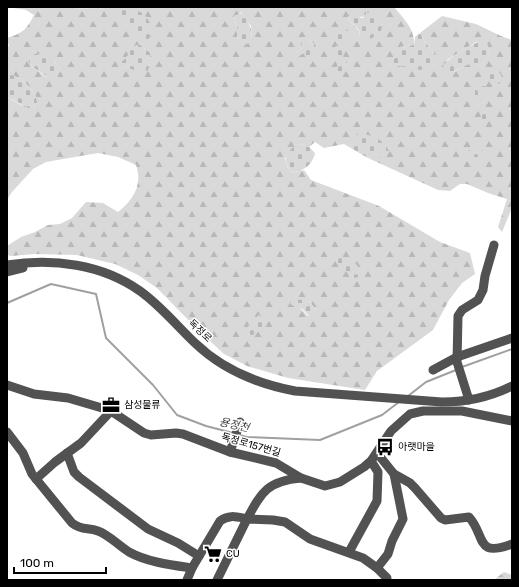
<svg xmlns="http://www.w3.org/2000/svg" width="519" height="587" viewBox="0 0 519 587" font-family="Rubik,'Noto Sans KR',sans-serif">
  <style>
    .forest { fill: url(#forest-firs); fill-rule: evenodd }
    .cemetery { fill: url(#cemetery-stones) }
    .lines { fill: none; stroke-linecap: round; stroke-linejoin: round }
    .stream { stroke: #a0a0a0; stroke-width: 2 }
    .minor { stroke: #525252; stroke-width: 9 }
    .labels { text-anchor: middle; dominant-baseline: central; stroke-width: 3; stroke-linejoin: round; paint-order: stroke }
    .street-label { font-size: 10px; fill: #000; stroke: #fff }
    .poi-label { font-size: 10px; fill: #000; stroke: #fff; text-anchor: start }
    .water-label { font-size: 11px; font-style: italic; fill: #414141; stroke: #fff }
  </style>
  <defs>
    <pattern id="forest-firs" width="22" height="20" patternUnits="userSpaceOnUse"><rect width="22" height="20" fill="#d9d9d9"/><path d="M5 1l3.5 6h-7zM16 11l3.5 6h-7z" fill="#b8b8b8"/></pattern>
    <pattern id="cemetery-stones" width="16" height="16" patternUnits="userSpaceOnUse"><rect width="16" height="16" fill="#d9d9d9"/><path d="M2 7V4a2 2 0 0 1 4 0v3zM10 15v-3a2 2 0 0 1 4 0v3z" fill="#b8b8b8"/></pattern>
  </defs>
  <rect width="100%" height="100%" fill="#fff"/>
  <g class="forest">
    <path d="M7,7H73L72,8L98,9L109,7H394C404,19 415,29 414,45L400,47L437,56L427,45L420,33L442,16L476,24L501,36L512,40V208L502,232L498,227L507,199L488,193L467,184H460L450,191L438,190L368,158L374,155L385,154L359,133L349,147L344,144L324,148L315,142L309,147L299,144L285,158L287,166L292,173L304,170L311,180L379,206L440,242L470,253L475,274L462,283L449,300L433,330L377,371L365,390L288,378L247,366L224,354L198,330L157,288L138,275L115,264L77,255L35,254L11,256L7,255V246L21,237L35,232L48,225L60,224L72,218L86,202L103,203L118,212C133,200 143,185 136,165L118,157L98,153L46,162L33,169L12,192L7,200V97L21,105L34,107L37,103C37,90 19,75 7,74V50L9,45L7,42V38C23,33 27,29 34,15L26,10ZM241,12L251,26L252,39L237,40L238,31L234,17ZM350,12L365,18L364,12L382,28L381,32L360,36L359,31L348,19ZM306,39L312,42L317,47L308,55L303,53L299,56L295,54L302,48L301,45ZM476,42L487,44L490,57L481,66L471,62L454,72L447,60ZM144,48C148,52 151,60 149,66L128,67L122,66C125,54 133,53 144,48ZM55,61L60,71L46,77L30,65ZM346,258L349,260L354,278L345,269ZM309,301L316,310L308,316L300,308Z"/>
    <polygon points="504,572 512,575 512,580 494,580"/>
  </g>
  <g class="cemetery">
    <polygon points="73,7 109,7 98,9 71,8"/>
    <path d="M349,8L358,9L361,18H365L364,12C371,13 378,17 383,23L381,32L372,38L365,40L360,36L359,30L348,19L350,12Z"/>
    <path d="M123,9C128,9 134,9 138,11C151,15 160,42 140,41L135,32L124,21L121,13Z"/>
    <path d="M237,11C248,15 252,29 252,39L247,44L242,46L237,40L238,31L234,17L235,13Z"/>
    <polygon points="346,29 350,32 351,34 346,40 341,41 337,38 338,32 341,30"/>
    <polygon points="420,33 427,45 437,56 435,64 421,70 393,65 394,50 400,47 414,45 415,37"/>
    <path d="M306,39C317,44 319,47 314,58H310L303,53L299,56L298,60L294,59L295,54L302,48L300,40Z"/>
    <path d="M484,40L487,44L490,57L485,65L481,66L471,63L449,74L445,71L443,65C450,57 473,43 484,40Z"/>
    <path d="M137,45H140L150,53C150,59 151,68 146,72H140L122,66L121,63L128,55L132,47Z"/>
    <path d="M336,46L340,47L345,50L343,56L347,62C346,67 345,70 340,72L337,70C337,63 339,59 331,56L332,51Z"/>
    <path d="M34,54C49,54 54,57 60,71L57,78L50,79L30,65L29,61Z"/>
    <circle cx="495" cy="78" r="7"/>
    <path d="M7,74C19,75 37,90 37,103L34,107L28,108L7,97Z"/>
    <polygon points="480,86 485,86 487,90 488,93 482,98 475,97 475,90"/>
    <circle cx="486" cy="115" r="5.5"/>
    <path d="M358,133C372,135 382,138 389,151L385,154L374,155L368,158L349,147Z"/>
    <path d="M299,144L309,147L315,153C312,166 304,170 292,173C282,160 284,152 299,144Z"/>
    <path d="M477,145L481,147L484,154C481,159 477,157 472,156L469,151L471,146Z"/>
    <path d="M341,256C349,258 358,264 361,271L358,277L354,278C348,272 341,268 336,262Z"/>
    <path d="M294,299L309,301L316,310L317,313L312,317C307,315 306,312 302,309C297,306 294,308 290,303Z"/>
    <path d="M259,315L264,319L265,325C261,330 258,334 251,335L246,332L250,322Z"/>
  </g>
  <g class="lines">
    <g class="stream">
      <polyline points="7,303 51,284 96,294 106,338 153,385 177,415 206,426 233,433"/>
      <polyline points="462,367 512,349"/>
      <polyline points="408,396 426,382 456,370"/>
      <polyline points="239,435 247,437 320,440 382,415 399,402"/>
    </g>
    <g class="minor">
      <path d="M7,265C53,258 102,264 140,291C161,306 177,326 195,343C223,370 258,384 295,391L442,402C466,402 490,397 512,386"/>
      <polyline points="7,272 23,268"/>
      <polyline points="433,370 457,357 512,338"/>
      <polyline points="7,385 34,394 68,398 102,408 111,411 144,433 151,435 176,433 183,434 230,452 276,463 301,478 325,486 340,482 364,467 371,461 391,431 410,414 423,411 462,411 512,421"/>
      <polyline points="469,400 457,362 458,316 462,310 478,300 483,290 485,276 494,245"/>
      <path d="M7,432L23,453L32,474L72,523C82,531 88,527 98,531C109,535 118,545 129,552C147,562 171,565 192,568"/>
      <polyline points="230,452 240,422"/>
      <polyline points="67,453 74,472 79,477 148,529 178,543 199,556"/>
      <path d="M377,453L394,474L410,483L415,488L441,518L445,520L469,517C486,536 475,558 512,544"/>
      <polyline points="36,479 55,462 81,443 111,411"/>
      <polyline points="349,552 377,501 378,472 371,461"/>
      <polyline points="377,568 388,554 392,541 403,519 394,474"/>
      <path d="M187,580L192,568L220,521C229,514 237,517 247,519C262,491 268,481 301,478"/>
      <polyline points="217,580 247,519 273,520 285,522 310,539 363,558 377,568 387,578"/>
    </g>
  </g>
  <defs>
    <g id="office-bare" transform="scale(1.38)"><path d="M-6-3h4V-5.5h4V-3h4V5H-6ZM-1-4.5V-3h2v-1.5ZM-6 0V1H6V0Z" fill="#000" stroke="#fff" stroke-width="2.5" paint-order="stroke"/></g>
    <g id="bus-bare" transform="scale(1.38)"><path d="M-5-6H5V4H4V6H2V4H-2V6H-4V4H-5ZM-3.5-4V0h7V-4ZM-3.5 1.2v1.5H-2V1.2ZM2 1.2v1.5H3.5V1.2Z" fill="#000" stroke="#fff" stroke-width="2.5" paint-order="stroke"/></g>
    <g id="supermarket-bare" transform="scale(1.38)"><path d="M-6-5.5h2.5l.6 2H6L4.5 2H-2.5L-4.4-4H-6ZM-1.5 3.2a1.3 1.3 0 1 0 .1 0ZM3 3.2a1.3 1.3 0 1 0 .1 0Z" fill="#000" stroke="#fff" stroke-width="2.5" paint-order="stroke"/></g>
  </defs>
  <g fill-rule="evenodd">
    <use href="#office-bare" x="111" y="405"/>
    <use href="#bus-bare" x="385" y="447"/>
    <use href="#supermarket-bare" x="213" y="554"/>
  </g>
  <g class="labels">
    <g class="street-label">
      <text transform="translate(200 331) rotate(43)">독정로</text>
      <text transform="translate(251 445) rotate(16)">독정로157번길</text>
    </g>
    <g class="poi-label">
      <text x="124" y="405">삼성물류</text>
      <text x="398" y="447">아랫마을</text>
      <text x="226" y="554">CU</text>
    </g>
    <g class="water-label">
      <text transform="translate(234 425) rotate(13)">용정천</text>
    </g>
  </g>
  <rect width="519" height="587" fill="none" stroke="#000000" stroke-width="16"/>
  <path d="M14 567v6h92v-6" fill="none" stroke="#000000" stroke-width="2"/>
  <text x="20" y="567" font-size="12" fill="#000000" stroke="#ffffff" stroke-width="3" paint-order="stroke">100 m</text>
</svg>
